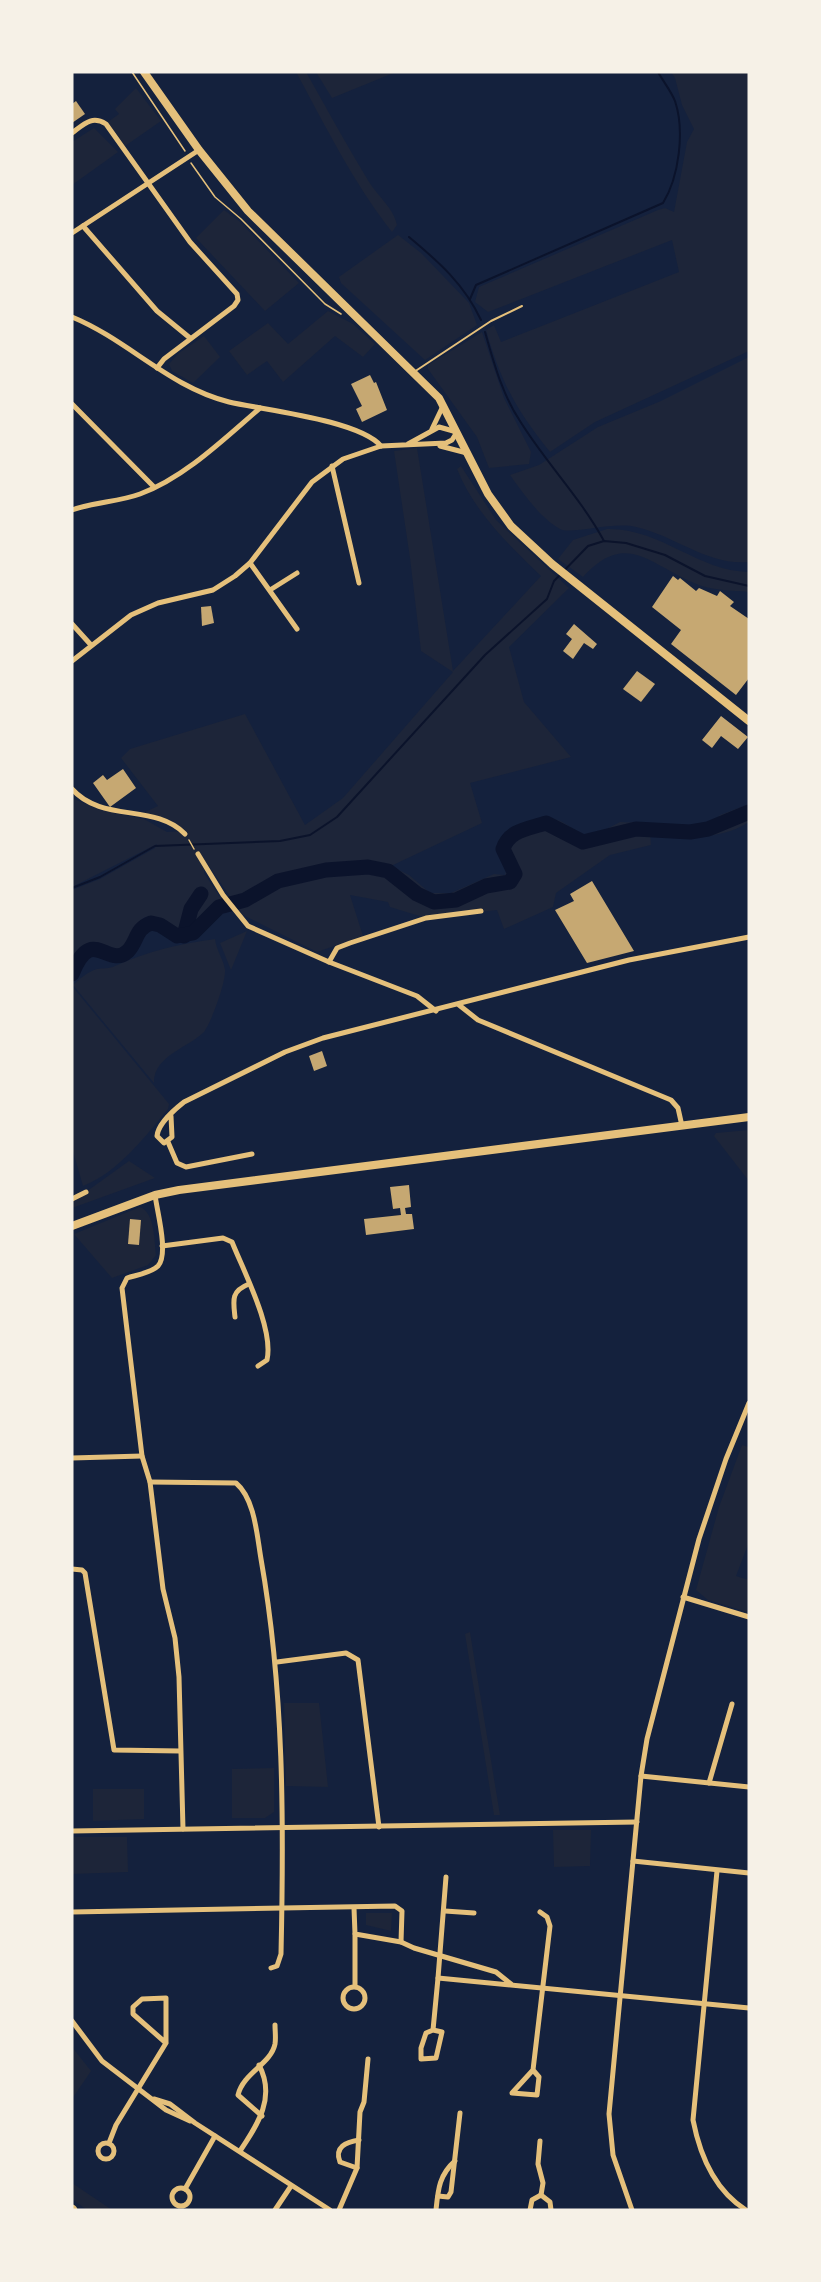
<svg xmlns="http://www.w3.org/2000/svg" width="821" height="2282" viewBox="0 0 821 2282" font-family="'DejaVu Sans',sans-serif">
  <style>
    .green { fill: #1d2539 }
    .lines { fill: none; stroke-linecap: round; stroke-linejoin: round }
    .stream { stroke: #0b132b; stroke-width: 2 }
    .river { stroke: #0b132b; stroke-width: 15 }
    .building { fill: #c6a872 }
    .path { stroke: #e5c07b; stroke-width: 1.5 }
    .service { stroke: #e5c07b; stroke-width: 2 }
    .minor { stroke: #e5c07b; stroke-width: 5 }
    .secondary { stroke: #e5c07b; stroke-width: 8 }
    .trunk { stroke: #e5c07b; stroke-width: 9 }
  </style>
  <rect width="100%" height="100%" fill="#14213d"/>
  <g class="green">
    <path d="M296,72H306C327,109 347,146 369,182C378,196 394,209 397,225L392,232C353,182 326,127 296,72Z"/>
    <polygon points="316,72 396,72 332,98"/>
    <path d="M671,72H749V351L595,422L550,452C516,410 501,382 486,330L494,325L501,342L679,272L672,240L488,312L475,302L479,287L658,210L665,208L674,212L687,142L694,129L682,105L675,78Z"/>
    <polygon points="136,88 161,121 125,146 108,122 119,114 115,109"/>
    <polygon points="94,128 118,152 72,185 72,142"/>
    <polygon points="224,210 239,221 299,283 265,311 196,238"/>
    <polygon points="398,235 421,253 469,303 477,325 425,360 341,283 339,277"/>
    <polygon points="328,311 353,324 375,344 363,357 335,336 283,382 267,361 247,375 229,351 268,323 288,344"/>
    <polygon points="482,332 504,398 531,452 529,464 489,468 477,437 428,369 428,365"/>
    <polygon points="204,336 220,357 193,383 172,371 169,364 179,353"/>
    <path d="M749,357V562C708,566 676,536 636,527C614,521 571,535 560,529C540,518 523,493 510,475L539,465L598,427L661,401Z"/>
    <path d="M417,448L453,671L541,576C509,545 474,512 457,469L461,466L496,520L569,588L509,647L524,702L571,757L470,783L482,823L391,866L409,875L430,893H451L494,874L505,875L507,868L499,853V839C532,820 551,805 581,837H591L620,822L710,826L720,815L749,804V822C718,842 685,836 650,832L651,845L610,855L556,893L553,907L504,929L497,910L426,918L390,907L388,902L350,895L363,936L317,952L243,915L206,862L204,873L222,900L194,928L188,926L206,889H202C181,907 192,916 178,932C172,929 169,924 163,920C137,906 134,935 125,949L120,952C98,951 90,936 72,959V890L100,879L155,848L157,844L72,887V798L100,810L144,819L167,832L185,831L168,819L143,813L158,806L121,758L130,749L245,714L305,825L343,798L453,672L421,651L410,558L394,451Z"/>
    <path d="M607,529C661,528 697,571 749,572V592C731,590 711,591 694,583C649,564 626,530 583,577L558,559L573,540Z"/>
    <polygon points="247,931 231,970 220,943"/>
    <path d="M215,939C216,950 224,960 225,970C226,982 211,1023 204,1032C188,1048 153,1056 154,1083L73,985C80,979 87,972 97,969C103,968 109,969 115,966C148,951 179,944 215,939Z"/>
    <path d="M72,986L169,1104L168,1109C145,1137 117,1173 83,1186L72,1148Z"/>
    <polygon points="749,1130 749,1181 714,1136 716,1133"/>
    <polygon points="129,1161 155,1178 72,1208 72,1202"/>
    <path d="M140,1207C155,1213 154,1240 156,1255L148,1265L112,1278L74,1234Z"/>
    <polygon points="742,1445 749,1447 749,1542 736,1576 749,1580 747,1612 708,1600 696,1590 719,1507"/>
    <polygon points="470,1632 473,1651 500,1815 494,1815 465,1634"/>
    <polygon points="284,1703 319,1703 328,1787 286,1786"/>
    <polygon points="274,1768 274,1812 265,1818 232,1818 232,1769"/>
    <polygon points="93,1789 144,1789 144,1819 93,1821"/>
    <polygon points="553,1830 591,1830 590,1866 554,1867"/>
    <polygon points="72,1837 127,1837 128,1872 72,1874"/>
    <polygon points="366,1913 392,1913 391,1931 366,1925"/>
    <polygon points="72,2047 91,2071 72,2099"/>
    <polygon points="72,2183 109,2208 111,2210 87,2210 72,2199"/>
  </g>
  <g class="lines">
    <g class="stream">
      <path d="M409,237C439,262 464,284 481,320"/>
      <path d="M470,299L476,285L663,203C679,177 685,131 675,101C671,91 663,81 658,72"/>
      <path d="M485,332C494,363 502,394 520,421C546,463 580,497 604,541"/>
      <polyline points="72,888 100,877 155,846 280,841 310,835 337,817 485,655 547,599 554,581 588,546 604,541 626,543 665,555 705,576 749,586"/>
    </g>
    <g class="river">
      <polyline points="184,936 191,909 201,894"/>
      <path d="M72,974C92,923 108,970 128,951C138,940 135,929 151,923L160,925L177,936L193,933L219,907L245,900L278,881L326,870L368,867L388,871L417,894L434,902L456,900L486,886L510,882L515,874L503,849C509,830 528,829 546,823L583,842L636,829L690,832L708,829L749,812"/>
    </g>
  </g>
  <g class="building">
    <polygon points="76,101 85,114 72,123 72,104"/>
    <polygon points="370,375 374,383 376,382 387,410 362,422 356,409 362,406 351,384"/>
    <polygon points="673,576 678,580 680,578 696,591 699,588 717,596 720,591 734,602 730,606 749,619 749,678 736,695 671,644 681,630 652,607"/>
    <polygon points="211,606 214,623 202,626 201,607"/>
    <polygon points="574,624 597,644 593,649 584,643 573,659 563,651 572,639 566,634"/>
    <polygon points="637,671 655,684 641,702 623,689"/>
    <polygon points="721,716 748,737 738,749 721,736 712,748 702,740"/>
    <polygon points="123,769 136,788 110,807 93,783 103,775 107,780"/>
    <polygon points="592,881 634,951 587,963 555,910 574,901 570,894"/>
    <polygon points="322,1051 327,1066 314,1071 309,1056"/>
    <polygon points="409,1185 411,1207 405,1208 406,1214 412,1214 414,1229 366,1235 364,1219 401,1215 400,1208 393,1209 390,1187"/>
    <polygon points="130,1219 141,1220 139,1245 128,1244"/>
  </g>
  <g class="lines">
    <g class="path">
      <polyline points="132,72 185,151"/>
      <polyline points="191,163 215,197 241,219 325,304 341,314"/>
      <polyline points="189,840 194,849"/>
    </g>
    <polyline class="service" points="414,372 491,321 522,306"/>
    <g class="minor">
      <path d="M72,133C84,124 92,115 106,124L190,242L237,294L238,300L234,306L164,359L157,368"/>
      <polyline points="83,226 157,311 190,338"/>
      <polyline points="72,233 199,150"/>
      <path d="M72,317C128,340 169,387 229,402C264,410 359,420 381,446"/>
      <polyline points="72,404 154,487"/>
      <polyline points="432,429 443,406"/>
      <polyline points="440,446 467,453"/>
      <polyline points="332,466 359,583"/>
      <path d="M72,510C94,502 118,502 140,494C184,478 224,439 260,408"/>
      <polyline points="250,563 297,629"/>
      <polyline points="270,590 297,573"/>
      <polyline points="72,624 91,645"/>
      <polyline points="72,661 131,615 158,603 213,590 235,576 250,563 312,482 343,459 381,446 446,443 452,440 457,432 439,427 408,444"/>
      <path d="M72,789C102,823 155,803 185,834"/>
      <polyline points="198,854 223,895 248,926 329,962 417,996 436,1011"/>
      <polyline points="329,962 337,948 350,943 426,918 481,911"/>
      <polyline points="459,1005 478,1020 671,1100 678,1108 682,1126"/>
      <path d="M171,1116L172,1137L164,1143L157,1136C158,1124 175,1109 184,1102L285,1052L323,1038L629,960L749,937"/>
      <polyline points="168,1142 177,1163 186,1167 252,1154"/>
      <path d="M155,1195C157,1211 169,1254 158,1266C151,1273 136,1275 127,1278L122,1288L142,1456L150,1482L163,1589L175,1638L179,1677L183,1829"/>
      <polyline points="72,1199 86,1192"/>
      <path d="M162,1246L223,1238L232,1242C244,1272 274,1329 267,1360L258,1366"/>
      <path d="M235,1317C233,1300 231,1291 249,1284"/>
      <polyline points="72,1458 142,1456"/>
      <path d="M150,1482L236,1483C255,1499 257,1536 261,1559C284,1689 284,1823 281,1954L277,1966L271,1968"/>
      <polyline points="72,1569 82,1570 85,1573 114,1750 180,1751"/>
      <polyline points="683,1597 749,1617"/>
      <polyline points="277,1662 346,1653 358,1660 379,1827"/>
      <polyline points="641,1776 749,1787"/>
      <polyline points="709,1783 732,1704"/>
      <polyline points="72,1831 637,1822"/>
      <polyline points="633,1861 749,1873"/>
      <path d="M717,1871L693,2120C700,2156 714,2190 746,2210"/>
      <polyline points="446,1877 438,1978 749,2008"/>
      <polyline points="354,1908 355,1934 401,1942 414,1948 496,1972 511,1984"/>
      <polyline points="445,1911 474,1913"/>
      <polyline points="72,1912 395,1906 402,1911 401,1942"/>
      <polyline points="355,1986 355,1934"/>
      <circle cx="354" cy="1998" r="11"/>
      <polyline points="72,2021 102,2061 166,2110 190,2121"/>
      <polyline points="433,2030 442,2032 436,2058 421,2059 421,2048 426,2033 433,2030 438,1978"/>
      <polyline points="533,2070 539,2077 537,2095 512,2093 533,2070 550,1926 547,1917 540,1912"/>
      <polyline points="154,2099 170,2104 195,2123 330,2210"/>
      <path d="M262,2116L238,2095C243,2073 271,2064 275,2044C276,2038 275,2031 275,2025"/>
      <polyline points="540,2141 538,2164 543,2183 541,2195"/>
      <circle cx="106" cy="2151" r="8"/>
      <polyline points="109,2143 116,2125 166,2043 166,1998 142,1999 133,2007 133,2014 166,2043"/>
      <path d="M240,2151C258,2124 276,2097 259,2065"/>
      <path d="M357,2168L340,2162C334,2147 346,2142 359,2140"/>
      <circle cx="181" cy="2197" r="9"/>
      <polyline points="185,2189 215,2136"/>
      <polyline points="438,2196 448,2197 451,2192 460,2113"/>
      <polyline points="275,2210 291,2186"/>
      <polyline points="339,2210 357,2168 360,2112 364,2102 368,2059"/>
      <path d="M436,2210C438,2190 439,2175 455,2161"/>
      <polyline points="530,2210 532,2200 541,2195 550,2202 551,2210"/>
      <polyline points="632,2210 613,2155 609,2114 641,1776 647,1739 699,1539 726,1459 749,1403"/>
    </g>
    <g class="secondary">
      <polyline points="144,72 199,150 248,211 439,398 488,494 511,526 552,564 749,721"/>
      <polyline points="72,1226 155,1195 179,1190 749,1117"/>
    </g>
    <polyline class="trunk" points="72,2209 73,2210"/>
  </g>
  <rect width="821" height="2282" fill="none" stroke="#f6f1e7" stroke-width="147"/>
</svg>
